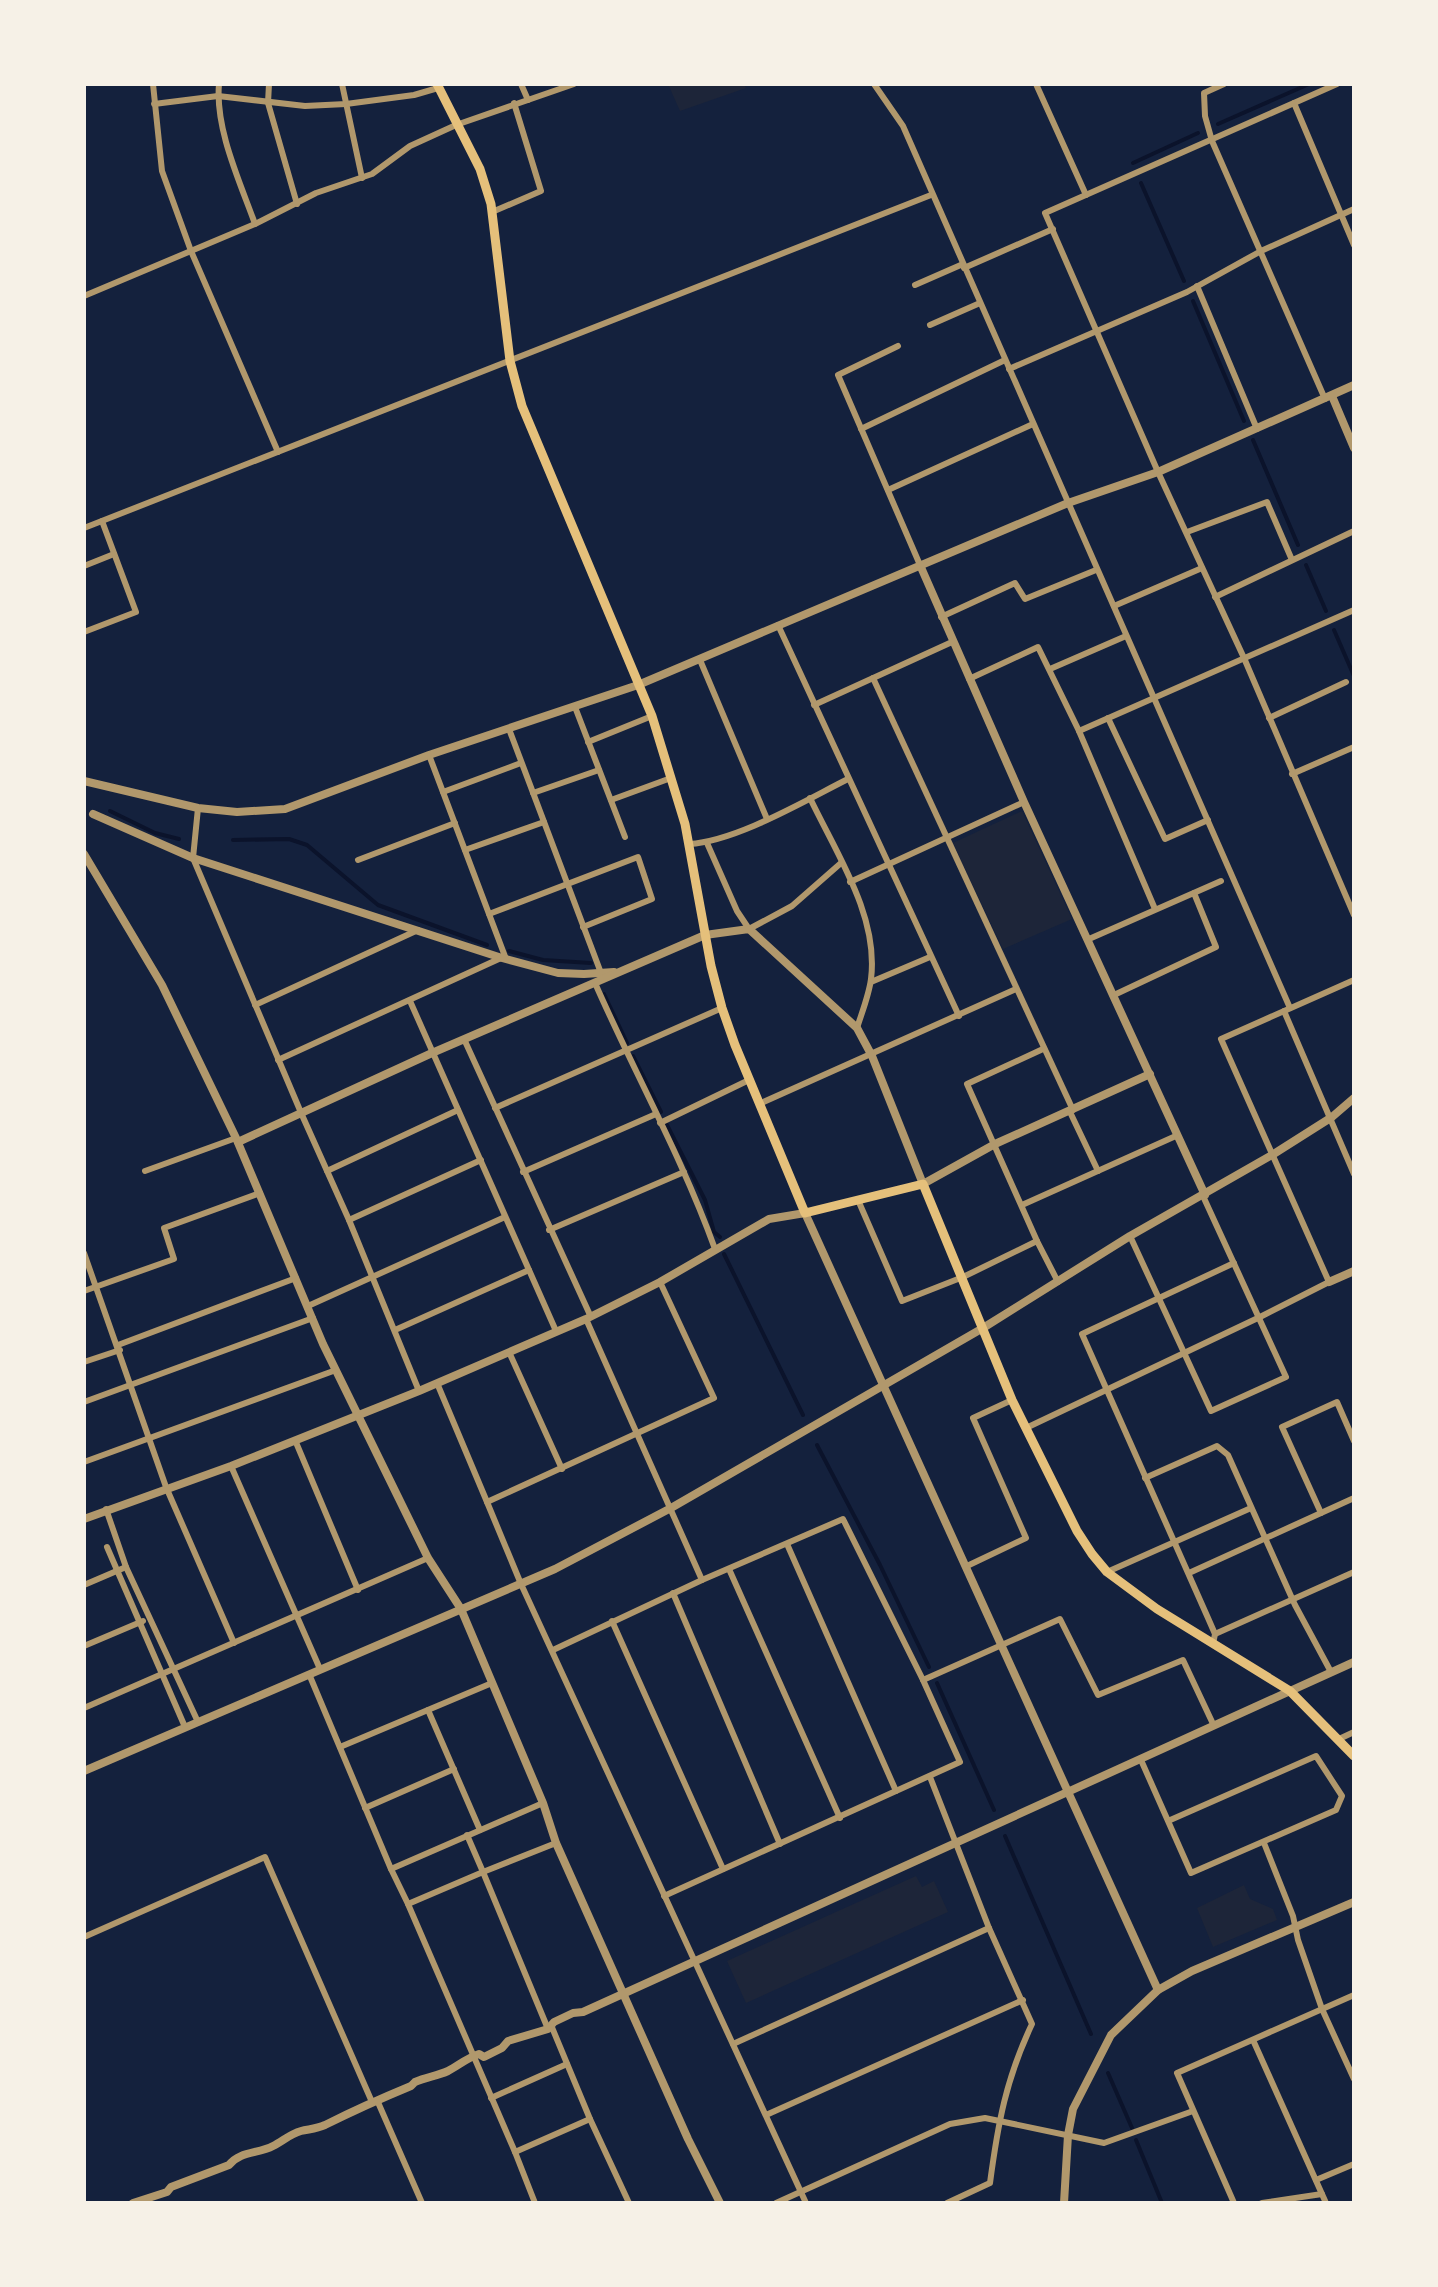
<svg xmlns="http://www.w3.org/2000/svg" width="1438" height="2287" viewBox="0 0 1438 2287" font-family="'Source Serif 4',serif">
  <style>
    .green { fill: #1d2539 }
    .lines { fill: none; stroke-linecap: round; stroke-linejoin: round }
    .stream { stroke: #0b132b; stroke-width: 4 }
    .minor { stroke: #b1986c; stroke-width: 6 }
    .tertiary { stroke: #b1986c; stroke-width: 8 }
    .secondary { stroke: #e5c07b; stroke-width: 9 }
  </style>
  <rect width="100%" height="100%" fill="#14213d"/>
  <g class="green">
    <polygon points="668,84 744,84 746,88 680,111"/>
    <polygon points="1022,811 1072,919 1003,949 953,843"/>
    <polygon points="916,1876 922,1887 934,1881 948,1912 746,2003 727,1961"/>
    <polygon points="1244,1885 1250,1899 1273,1909 1277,1920 1213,1947 1197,1908"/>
  </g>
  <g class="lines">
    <g class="stream">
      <polyline points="1218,124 1309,84"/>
      <polyline points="1133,163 1198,133"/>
      <polyline points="1141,183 1184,281"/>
      <polyline points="1193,301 1244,421"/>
      <polyline points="1253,440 1298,545"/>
      <polyline points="1306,565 1326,611"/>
      <polyline points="1334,630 1354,676"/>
      <polyline points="110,811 155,833 179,839"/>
      <polyline points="233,840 289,839 307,845 378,905 487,945"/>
      <polyline points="509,951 543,960 591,963"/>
      <polyline points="604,994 627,1043"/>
      <polyline points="633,1056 661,1112"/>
      <polyline points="667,1125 705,1200 714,1232 720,1237"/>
      <polyline points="724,1254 803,1415"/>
      <polyline points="817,1445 880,1565 929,1667"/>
      <polyline points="937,1683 994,1810"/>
      <polyline points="1005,1836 1091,2034"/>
      <polyline points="1108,2073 1132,2128"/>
      <polyline points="1136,2140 1162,2203"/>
    </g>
    <g class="minor">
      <polyline points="153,84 162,171 191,251 278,452"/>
      <path d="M219,84C215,129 240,182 255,224"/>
      <polyline points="269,84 268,103 297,204"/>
      <polyline points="342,84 362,178"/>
      <polyline points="521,84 528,100"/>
      <polyline points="874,84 903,126 1290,1008"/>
      <polyline points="1036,84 1086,195"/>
      <polyline points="1224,84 1204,93 1205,116 1212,141 1325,399"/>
      <polyline points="1337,84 1045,213 1158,472 1244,658 1354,915"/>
      <polyline points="1294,103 1354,245"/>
      <polyline points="154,104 218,96 305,106 346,104 414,95 438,88"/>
      <polyline points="492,212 541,191 514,103"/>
      <polyline points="964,268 1053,229"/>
      <polyline points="915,285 963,264"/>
      <polyline points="1197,286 1257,429"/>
      <polyline points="84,296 255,224 316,193 372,174 410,146 456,125 574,84"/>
      <polyline points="930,325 980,303"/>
      <polyline points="898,346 838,375 920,565"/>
      <polyline points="1009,369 1187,292 1261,251 1354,209"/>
      <polyline points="861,429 1005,360"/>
      <polyline points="888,490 1033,424"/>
      <polyline points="84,528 931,195"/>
      <polyline points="1187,532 1267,502 1292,560"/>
      <polyline points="84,566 114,554"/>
      <polyline points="1215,597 1354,531"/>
      <polyline points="1114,606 1202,568"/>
      <polyline points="941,617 1015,583 1025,599 1096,570"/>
      <polyline points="778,625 959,1016"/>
      <polyline points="84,632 136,612 102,521"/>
      <polyline points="700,660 767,819"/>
      <polyline points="1050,669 1126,636"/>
      <polyline points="873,678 1073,1110"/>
      <polyline points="969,679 1038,647 1079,731 1155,909"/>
      <polyline points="814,705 952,642"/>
      <polyline points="575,707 625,837"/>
      <polyline points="1108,718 1165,839 1208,820"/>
      <polyline points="1269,718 1346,682"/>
      <polyline points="509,729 601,973"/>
      <polyline points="1079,731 1354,610"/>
      <polyline points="588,742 652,716"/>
      <polyline points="429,755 506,959"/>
      <polyline points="1292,774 1354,747"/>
      <polyline points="443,792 521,763"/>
      <polyline points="533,793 599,770"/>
      <path d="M810,798C836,853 879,916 871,979C869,995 862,1012 857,1028"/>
      <polyline points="611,800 671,778"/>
      <polyline points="198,808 193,858 302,1115 349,1220 419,1391"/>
      <polyline points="707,843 737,911 749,929 792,906 841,863"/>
      <path d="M689,844C737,841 804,801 848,779"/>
      <polyline points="465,850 544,822"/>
      <polyline points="358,860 455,823"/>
      <polyline points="850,882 1024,802"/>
      <polyline points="489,914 638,857 652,899 583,927"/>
      <polyline points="1089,939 1221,881"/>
      <polyline points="871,982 930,957"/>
      <path d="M595,983C634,1072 682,1157 715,1249"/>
      <polyline points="1114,995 1216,947 1194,893"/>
      <polyline points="410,1001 556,1331"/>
      <polyline points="255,1005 418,930"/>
      <polyline points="1284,1011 1354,1174"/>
      <polyline points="464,1039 590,1315"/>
      <polyline points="278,1060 501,958"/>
      <polyline points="759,1104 1016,989"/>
      <polyline points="495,1108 722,1008"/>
      <polyline points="1070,1112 1098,1171"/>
      <polyline points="660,1123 749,1080"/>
      <polyline points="145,1171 236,1138"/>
      <polyline points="327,1171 458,1110"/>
      <polyline points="523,1172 656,1114"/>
      <polyline points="858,1200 902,1301 963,1277 1037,1241 967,1084 1043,1049"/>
      <polyline points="1022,1205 1178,1135"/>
      <polyline points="349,1220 481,1160"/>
      <polyline points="549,1230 684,1172"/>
      <polyline points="1130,1236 1211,1411 1286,1377 1203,1196"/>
      <polyline points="1037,1241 1058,1282"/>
      <polyline points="84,1253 166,1487 234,1643"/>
      <polyline points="84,1291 174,1259 164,1228 260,1193"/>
      <polyline points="308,1306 505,1217"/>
      <polyline points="586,1319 702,1580"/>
      <polyline points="395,1330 529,1270"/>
      <polyline points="118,1345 296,1278"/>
      <polyline points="509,1352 562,1469"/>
      <polyline points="84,1362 120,1350"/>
      <polyline points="437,1383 487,1502 714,1398 660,1282"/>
      <polyline points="84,1402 313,1318"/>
      <polyline points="1026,1428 1260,1317 1329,1282 1221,1039 1354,980"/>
      <polyline points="295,1440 358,1590"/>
      <polyline points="84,1462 336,1370"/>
      <polyline points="231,1466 320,1669"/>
      <polyline points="1145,1478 1217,1446 1228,1455 1295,1605 1331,1672"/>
      <polyline points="487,1502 521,1584 806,2203"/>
      <polyline points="106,1509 126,1567 198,1722"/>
      <polyline points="1321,1513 1282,1427 1337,1402 1354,1441"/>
      <polyline points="787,1544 896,1791"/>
      <polyline points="107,1547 185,1727"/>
      <polyline points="967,1566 1026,1538 973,1418 1012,1400"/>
      <polyline points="729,1569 840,1818"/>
      <polyline points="1107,1572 1251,1508"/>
      <polyline points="1189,1573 1354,1498"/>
      <polyline points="84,1585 126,1567"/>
      <polyline points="673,1593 780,1844"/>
      <polyline points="612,1621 723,1869"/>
      <polyline points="1215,1634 1354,1572"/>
      <polyline points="1213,1644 1215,1634 1208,1618 1082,1334 1234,1263"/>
      <polyline points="84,1646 143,1621"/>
      <polyline points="553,1650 702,1580 843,1519 923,1680 960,1762 664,1896"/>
      <polyline points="309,1674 391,1869 543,1803"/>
      <polyline points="923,1680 1060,1619 1098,1695 1183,1660 1214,1726"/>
      <polyline points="84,1708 428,1558"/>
      <polyline points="428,1710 480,1830"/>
      <polyline points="1339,1739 1354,1732"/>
      <polyline points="340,1747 492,1683"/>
      <polyline points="1141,1760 1191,1873 1336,1810 1342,1796 1316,1756 1168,1821"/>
      <path d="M930,1777L989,1928L1032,2024C1006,2079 998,2123 990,2183L947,2203"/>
      <polyline points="365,1808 454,1769"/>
      <polyline points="467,1835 483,1872 556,1843"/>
      <polyline points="1264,1843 1293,1916 1298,1940 1322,2009 1354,2079"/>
      <polyline points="391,1869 408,1904"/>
      <polyline points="84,1937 265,1857 372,2102"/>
      <polyline points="548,2029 483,1872 408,1904 515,2152 590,2119 551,2025"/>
      <polyline points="1253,2040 1326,2203"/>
      <polyline points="733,2044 989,1928"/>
      <polyline points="491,2098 567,2064"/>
      <polyline points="377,2100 422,2203"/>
      <polyline points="766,2115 1023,2000"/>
      <polyline points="590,2119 629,2203"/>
      <polyline points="515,2152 535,2203"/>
      <polyline points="1316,2180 1354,2164"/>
      <polyline points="776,2203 950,2124 985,2118 1104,2143 1193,2111"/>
      <polyline points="1234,2203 1177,2073 1354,1995"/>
      <polyline points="1262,2203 1322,2194"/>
    </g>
    <g class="tertiary">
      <polyline points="1332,396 1354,448"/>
      <polyline points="920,565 1024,802 1205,1195"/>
      <polyline points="84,781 198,808 237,812 285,809 429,755 638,685 1068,503 1158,472 1354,385"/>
      <polyline points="93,814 193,858 502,958 558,973 584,974 614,972"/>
      <polyline points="84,854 162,985 236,1138 323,1344 428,1558 461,1609 543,1803 556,1843 688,2139 720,2203"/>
      <polyline points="238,1142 432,1053 705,935 749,929 857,1028 872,1056 923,1184 995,1144 1150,1074"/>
      <polyline points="1329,1282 1354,1271"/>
      <polyline points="84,1519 231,1466 419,1391 586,1319 660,1282 769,1219 805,1213 1158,1990"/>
      <polyline points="84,1771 555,1569 671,1508 983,1328 1130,1236 1272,1155 1332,1117 1354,1098"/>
      <path d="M133,2203L167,2192L171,2187L229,2165C240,2151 258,2154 273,2146C283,2141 290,2134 301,2131C309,2129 316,2129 325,2125C353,2111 382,2098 411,2086L415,2082C427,2077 437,2076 448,2071C459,2065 467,2058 479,2054L484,2057L502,2048L508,2041L548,2029L554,2022L573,2013L583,2012L1354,1662"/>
      <polyline points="1064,2203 1068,2135 1073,2109 1111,2035 1158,1990 1192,1971 1354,1902"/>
    </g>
    <polyline class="secondary" points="437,84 480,169 491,204 510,361 522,406 652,716 685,824 711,966 722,1008 735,1045 805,1213 923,1184 1012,1400 1077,1531 1092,1554 1107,1572 1157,1609 1290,1691 1354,1756"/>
  </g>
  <rect width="1438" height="2287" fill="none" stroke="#f6f1e7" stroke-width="172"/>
</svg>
